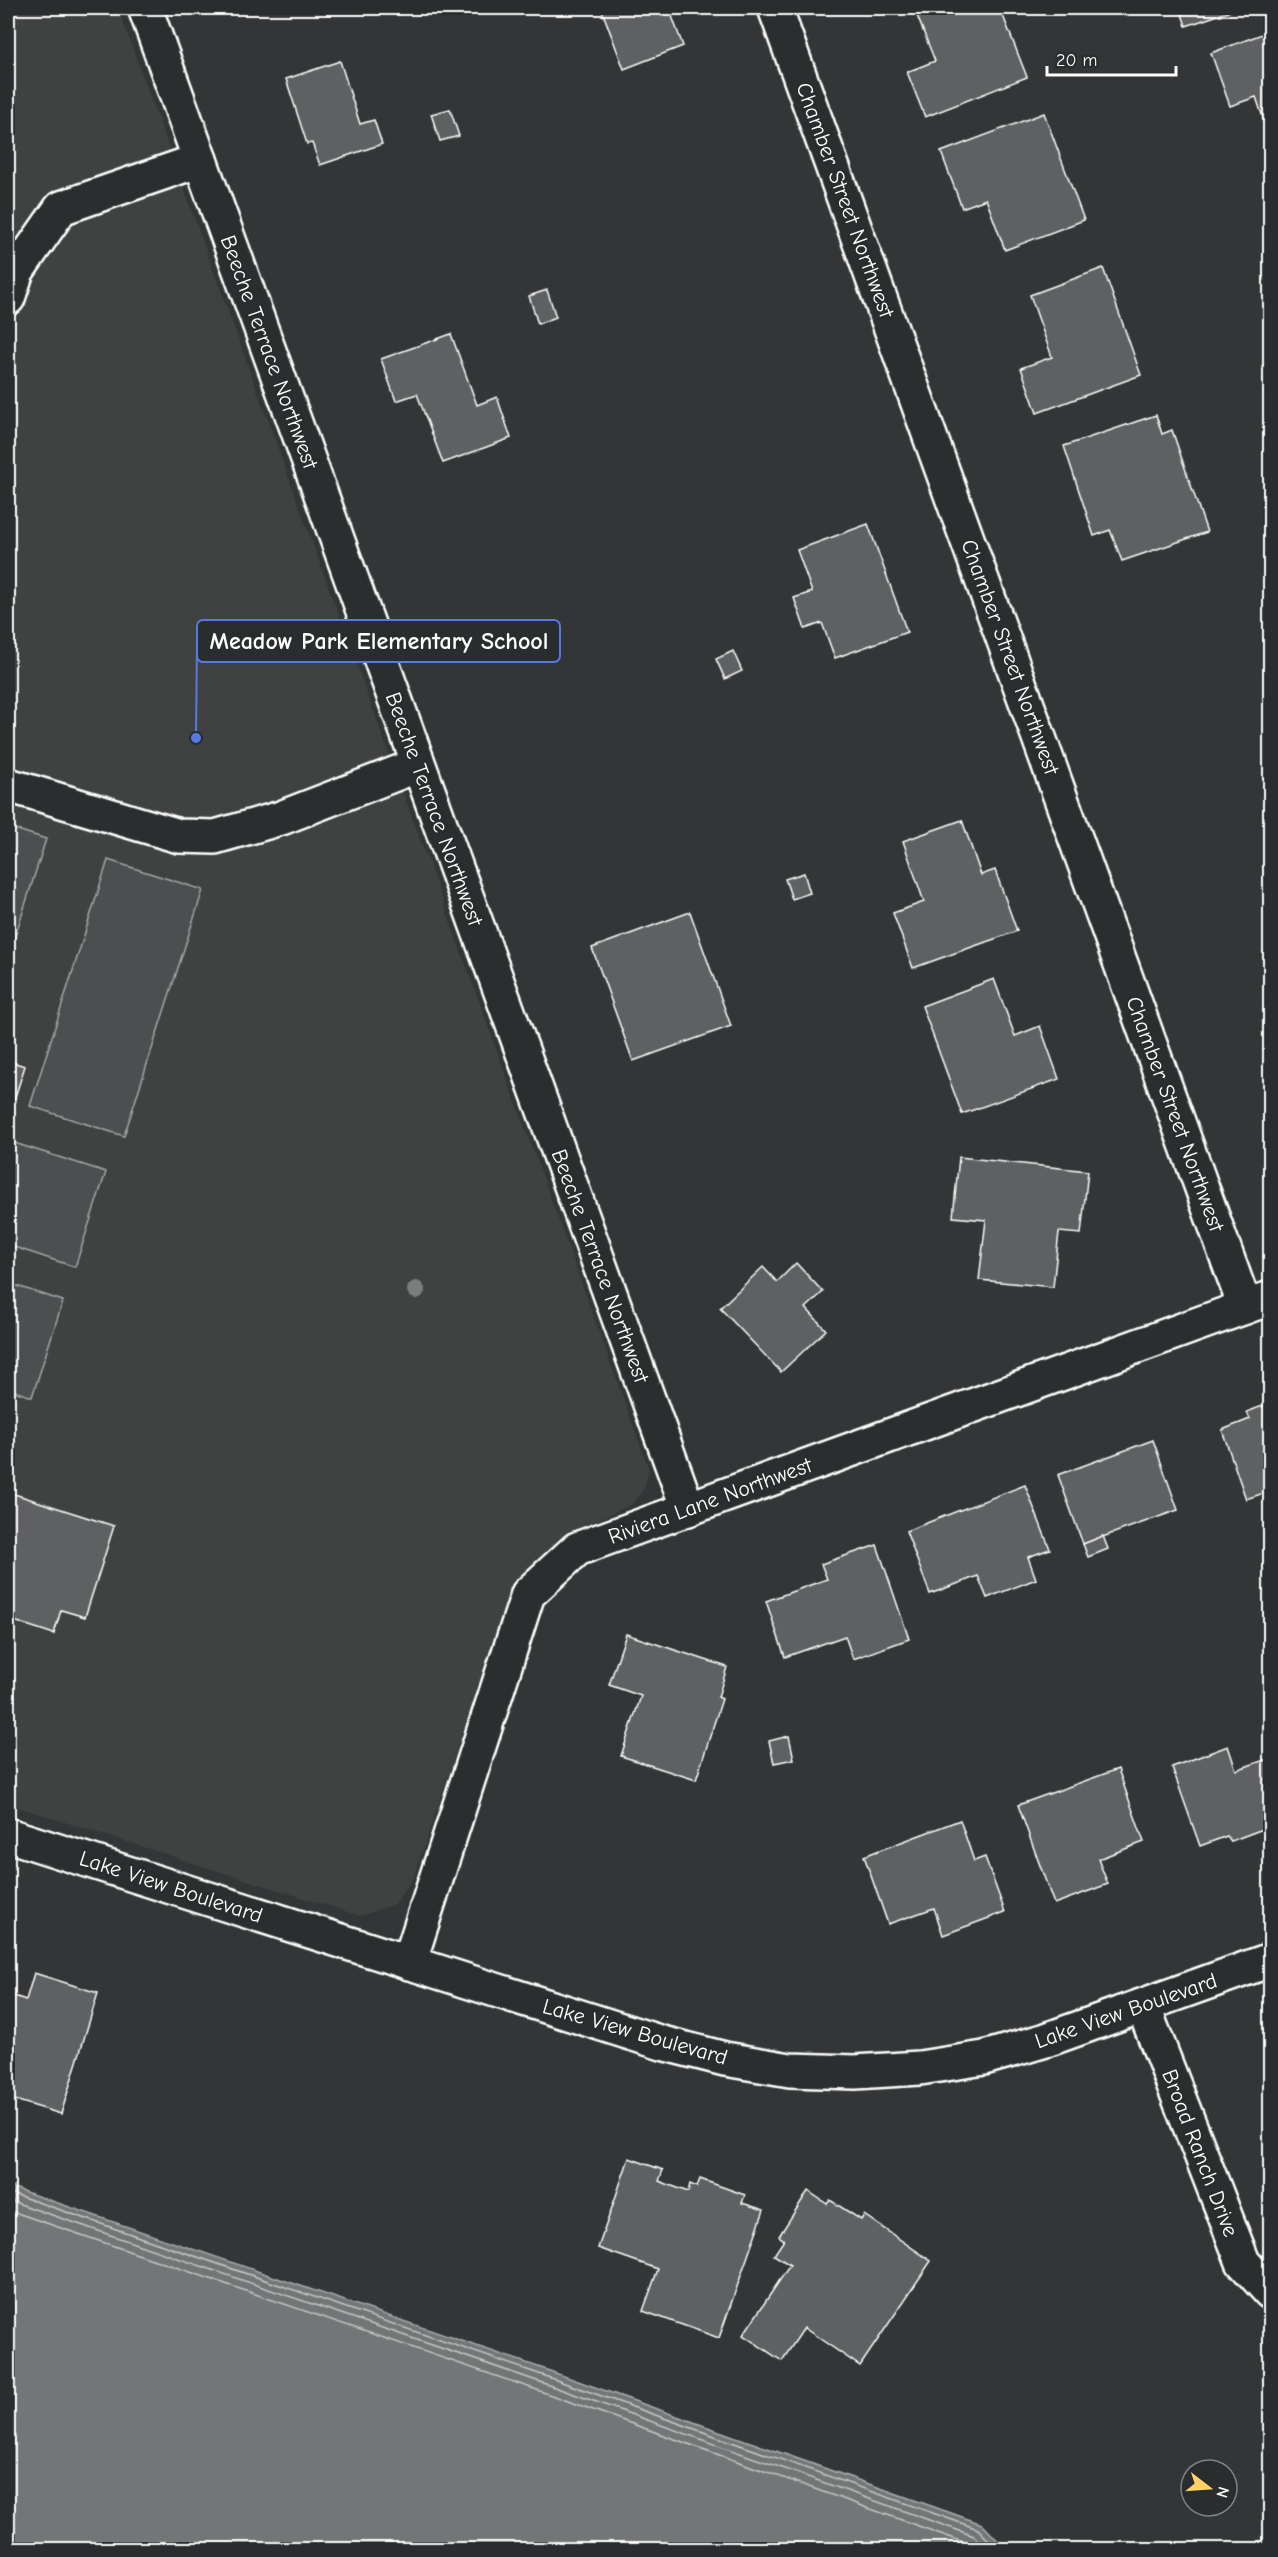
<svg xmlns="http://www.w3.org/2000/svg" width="1278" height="2557" viewBox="0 0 1278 2557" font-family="'Comic Neue',sans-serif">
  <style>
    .built { fill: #404243 }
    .green { fill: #4c4f50; stroke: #a6a7a8; stroke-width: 1.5 }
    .water { fill: #737576; stroke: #abacad; stroke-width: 1.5 }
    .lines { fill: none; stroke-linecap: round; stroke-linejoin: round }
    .shore { stroke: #c7c8c8; stroke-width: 1.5 }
    .building { fill: #5f6162; stroke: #fff; stroke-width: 1.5 }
    .minor-casing { stroke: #fff; stroke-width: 38 }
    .minor { stroke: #2a2d2e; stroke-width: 33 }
    .tree { fill: #7c7e7e }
    .labels { text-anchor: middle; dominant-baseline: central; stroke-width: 5; stroke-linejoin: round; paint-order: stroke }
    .street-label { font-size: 22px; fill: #fff; stroke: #2a2d2e }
    .leader { fill: none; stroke: #567ae2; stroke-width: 2 }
    .callout-dot { fill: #567ae2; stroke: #2a2d2e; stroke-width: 2 }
    .callout { fill: #2a2d2e; stroke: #567ae2; stroke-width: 2 }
    .callout-label { font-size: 24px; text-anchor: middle; font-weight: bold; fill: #fff }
  </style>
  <rect width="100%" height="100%" fill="#333536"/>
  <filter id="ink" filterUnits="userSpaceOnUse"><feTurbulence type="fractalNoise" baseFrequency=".0167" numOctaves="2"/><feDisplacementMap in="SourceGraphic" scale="12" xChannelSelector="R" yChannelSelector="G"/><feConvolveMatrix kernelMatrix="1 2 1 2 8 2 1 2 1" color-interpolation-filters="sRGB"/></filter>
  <g filter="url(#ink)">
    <polygon class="built" points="8,8 118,8 649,1469 644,1489 632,1504 562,1537 531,1565 504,1611 414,1876 395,1904 360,1916 8,1804"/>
    <g class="green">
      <polygon points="8,827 46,839 8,959"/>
      <polygon points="108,860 203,890 124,1136 30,1106"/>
      <polygon points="8,1141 106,1172 75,1267 8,1245"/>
      <polygon points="8,1283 63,1301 32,1397 8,1389"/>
    </g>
    <polygon class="water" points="8,2186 544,2369 982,2524 1006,2549 8,2549"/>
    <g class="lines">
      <g class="shore">
        <polyline points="8,2192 542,2375 978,2529 998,2550"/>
        <polyline points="8,2200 540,2382 974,2536 988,2550"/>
        <polyline points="8,2210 537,2390 969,2544 975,2550"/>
      </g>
    </g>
    <g class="building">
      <polygon points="601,8 669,8 683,46 624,69"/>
      <polygon points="914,8 1000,8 1027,77 925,117 907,72 935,61"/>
      <polygon points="1180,8 1239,8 1186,26"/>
      <polygon points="1270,31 1270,138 1256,97 1230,106 1211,53"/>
      <polygon points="340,61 360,124 374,120 382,144 320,165 312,143 307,144 286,79"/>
      <polygon points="450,109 459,136 440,141 431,114"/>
      <polygon points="1044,113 1084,220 1005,250 986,199 962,208 941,152"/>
      <polygon points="1103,268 1141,375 1037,413 1021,368 1052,357 1030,295"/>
      <polygon points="547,290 556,317 538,324 529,296"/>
      <polygon points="451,334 477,405 497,397 511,438 443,463 417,394 396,401 381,359"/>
      <polygon points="1156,415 1162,434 1172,430 1207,532 1122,561 1110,530 1094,536 1064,446"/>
      <polygon points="868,524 907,632 835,658 822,623 805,629 794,598 812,592 797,550"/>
      <polygon points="733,651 742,671 725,679 716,659"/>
      <polygon points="962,820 981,875 995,870 1017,931 913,968 893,913 924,902 903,841"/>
      <polygon points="804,873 810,893 792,899 785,879"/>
      <polygon points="690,912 731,1026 633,1061 592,948"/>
      <polygon points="994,979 1015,1036 1040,1026 1059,1079 962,1114 922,1006"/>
      <polygon points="8,1061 25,1066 14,1100 8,1098"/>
      <polygon points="959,1157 1088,1171 1081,1234 1059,1232 1053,1287 979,1280 986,1220 953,1217"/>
      <polygon points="796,1263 823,1292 806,1308 826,1330 781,1372 720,1308 763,1267 777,1282"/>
      <polygon points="1270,1403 1270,1491 1246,1499 1222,1430 1250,1419 1247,1412"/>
      <polygon points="1153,1440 1178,1510 1083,1544 1058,1475"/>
      <polygon points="1025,1485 1050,1549 1028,1557 1036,1579 987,1598 978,1576 930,1594 906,1531"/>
      <polygon points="8,1492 114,1526 85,1617 61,1610 54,1634 8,1619"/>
      <polygon points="1103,1536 1108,1549 1088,1557 1083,1544"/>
      <polygon points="877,1545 909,1639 853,1659 845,1636 785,1657 766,1601 827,1579 821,1564"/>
      <polygon points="626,1634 727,1667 718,1697 722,1699 696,1780 621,1756 641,1696 609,1685"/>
      <polygon points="789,1736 794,1759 774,1763 769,1741"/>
      <polygon points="1228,1746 1236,1770 1270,1758 1270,1818 1265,1820 1268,1827 1231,1841 1227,1836 1200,1846 1172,1767"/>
      <polygon points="1118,1769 1144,1842 1098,1859 1108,1884 1054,1904 1018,1805"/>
      <polygon points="960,1820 974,1861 985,1857 1005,1912 943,1935 934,1908 888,1924 864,1856"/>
      <polygon points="34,1973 98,1993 61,2114 8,2098 8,1994 26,2000"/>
      <polygon points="629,2158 663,2170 659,2181 688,2192 690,2184 697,2187 700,2179 745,2195 742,2203 764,2210 719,2338 643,2311 658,2269 598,2248"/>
      <polygon points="808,2191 827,2204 830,2200 861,2220 864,2215 931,2261 860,2366 804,2328 782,2361 743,2335 790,2265 774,2255 784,2240 779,2236"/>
    </g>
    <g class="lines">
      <g class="minor-casing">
        <g id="minor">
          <polyline points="145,8 688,1509"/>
          <polyline points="775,8 1245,1307"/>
          <polyline points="8,298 17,271 61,208 200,160"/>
          <polyline points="8,785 179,836 215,837 281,818 418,765"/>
          <polyline points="8,1835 662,2043 725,2059 790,2070 855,2072 920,2068 984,2058 1046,2040 1270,1960"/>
          <polyline points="409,1963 528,1594 577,1549 1270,1298"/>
          <polyline points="1143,2006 1243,2262 1270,2292"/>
        </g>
      </g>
      <use href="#minor" class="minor"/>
    </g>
    <circle class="tree" cx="416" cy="1290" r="9"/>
  </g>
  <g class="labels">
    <g class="street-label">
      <text transform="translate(845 200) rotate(70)">Chamber Street Northwest</text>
      <text transform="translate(269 352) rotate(70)">Beeche Terrace Northwest</text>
      <text transform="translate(1010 657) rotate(70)">Chamber Street Northwest</text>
      <text transform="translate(434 809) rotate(70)">Beeche Terrace Northwest</text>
      <text transform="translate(1175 1114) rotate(70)">Chamber Street Northwest</text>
      <text transform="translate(600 1266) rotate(70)">Beeche Terrace Northwest</text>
      <text transform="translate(710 1501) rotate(-20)">Riviera Lane Northwest</text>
      <text transform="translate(171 1887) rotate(18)">Lake View Boulevard</text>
      <text transform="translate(1126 2011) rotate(-19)">Lake View Boulevard</text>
      <text transform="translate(635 2032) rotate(16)">Lake View Boulevard</text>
      <text transform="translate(1200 2153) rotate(69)">Broad Ranch Drive</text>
    </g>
  </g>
  <path class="leader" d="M196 738L197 641"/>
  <circle class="callout-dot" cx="196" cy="738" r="6"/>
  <rect class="callout" x="197" y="620" width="363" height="42" rx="6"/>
  <g class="callout-label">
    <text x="379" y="649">Meadow Park Elementary School</text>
  </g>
  <rect width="1278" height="2557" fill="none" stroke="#2a2d2e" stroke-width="30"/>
  <rect x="15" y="15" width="1248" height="2527" fill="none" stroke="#fff" stroke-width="2" filter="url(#ink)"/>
  <g transform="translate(1209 2488) rotate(107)"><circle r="28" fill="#2a2d2e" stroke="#7f8182" stroke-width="1.5"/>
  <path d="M0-4.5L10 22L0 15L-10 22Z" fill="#ffd166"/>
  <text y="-9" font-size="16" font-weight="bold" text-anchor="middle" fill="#ffffff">N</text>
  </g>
  <path d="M1047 66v9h129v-9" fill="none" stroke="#ffffff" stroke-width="3"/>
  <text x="1056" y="66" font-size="18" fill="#ffffff" stroke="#2a2d2e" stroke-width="4.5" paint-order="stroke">20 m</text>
</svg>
